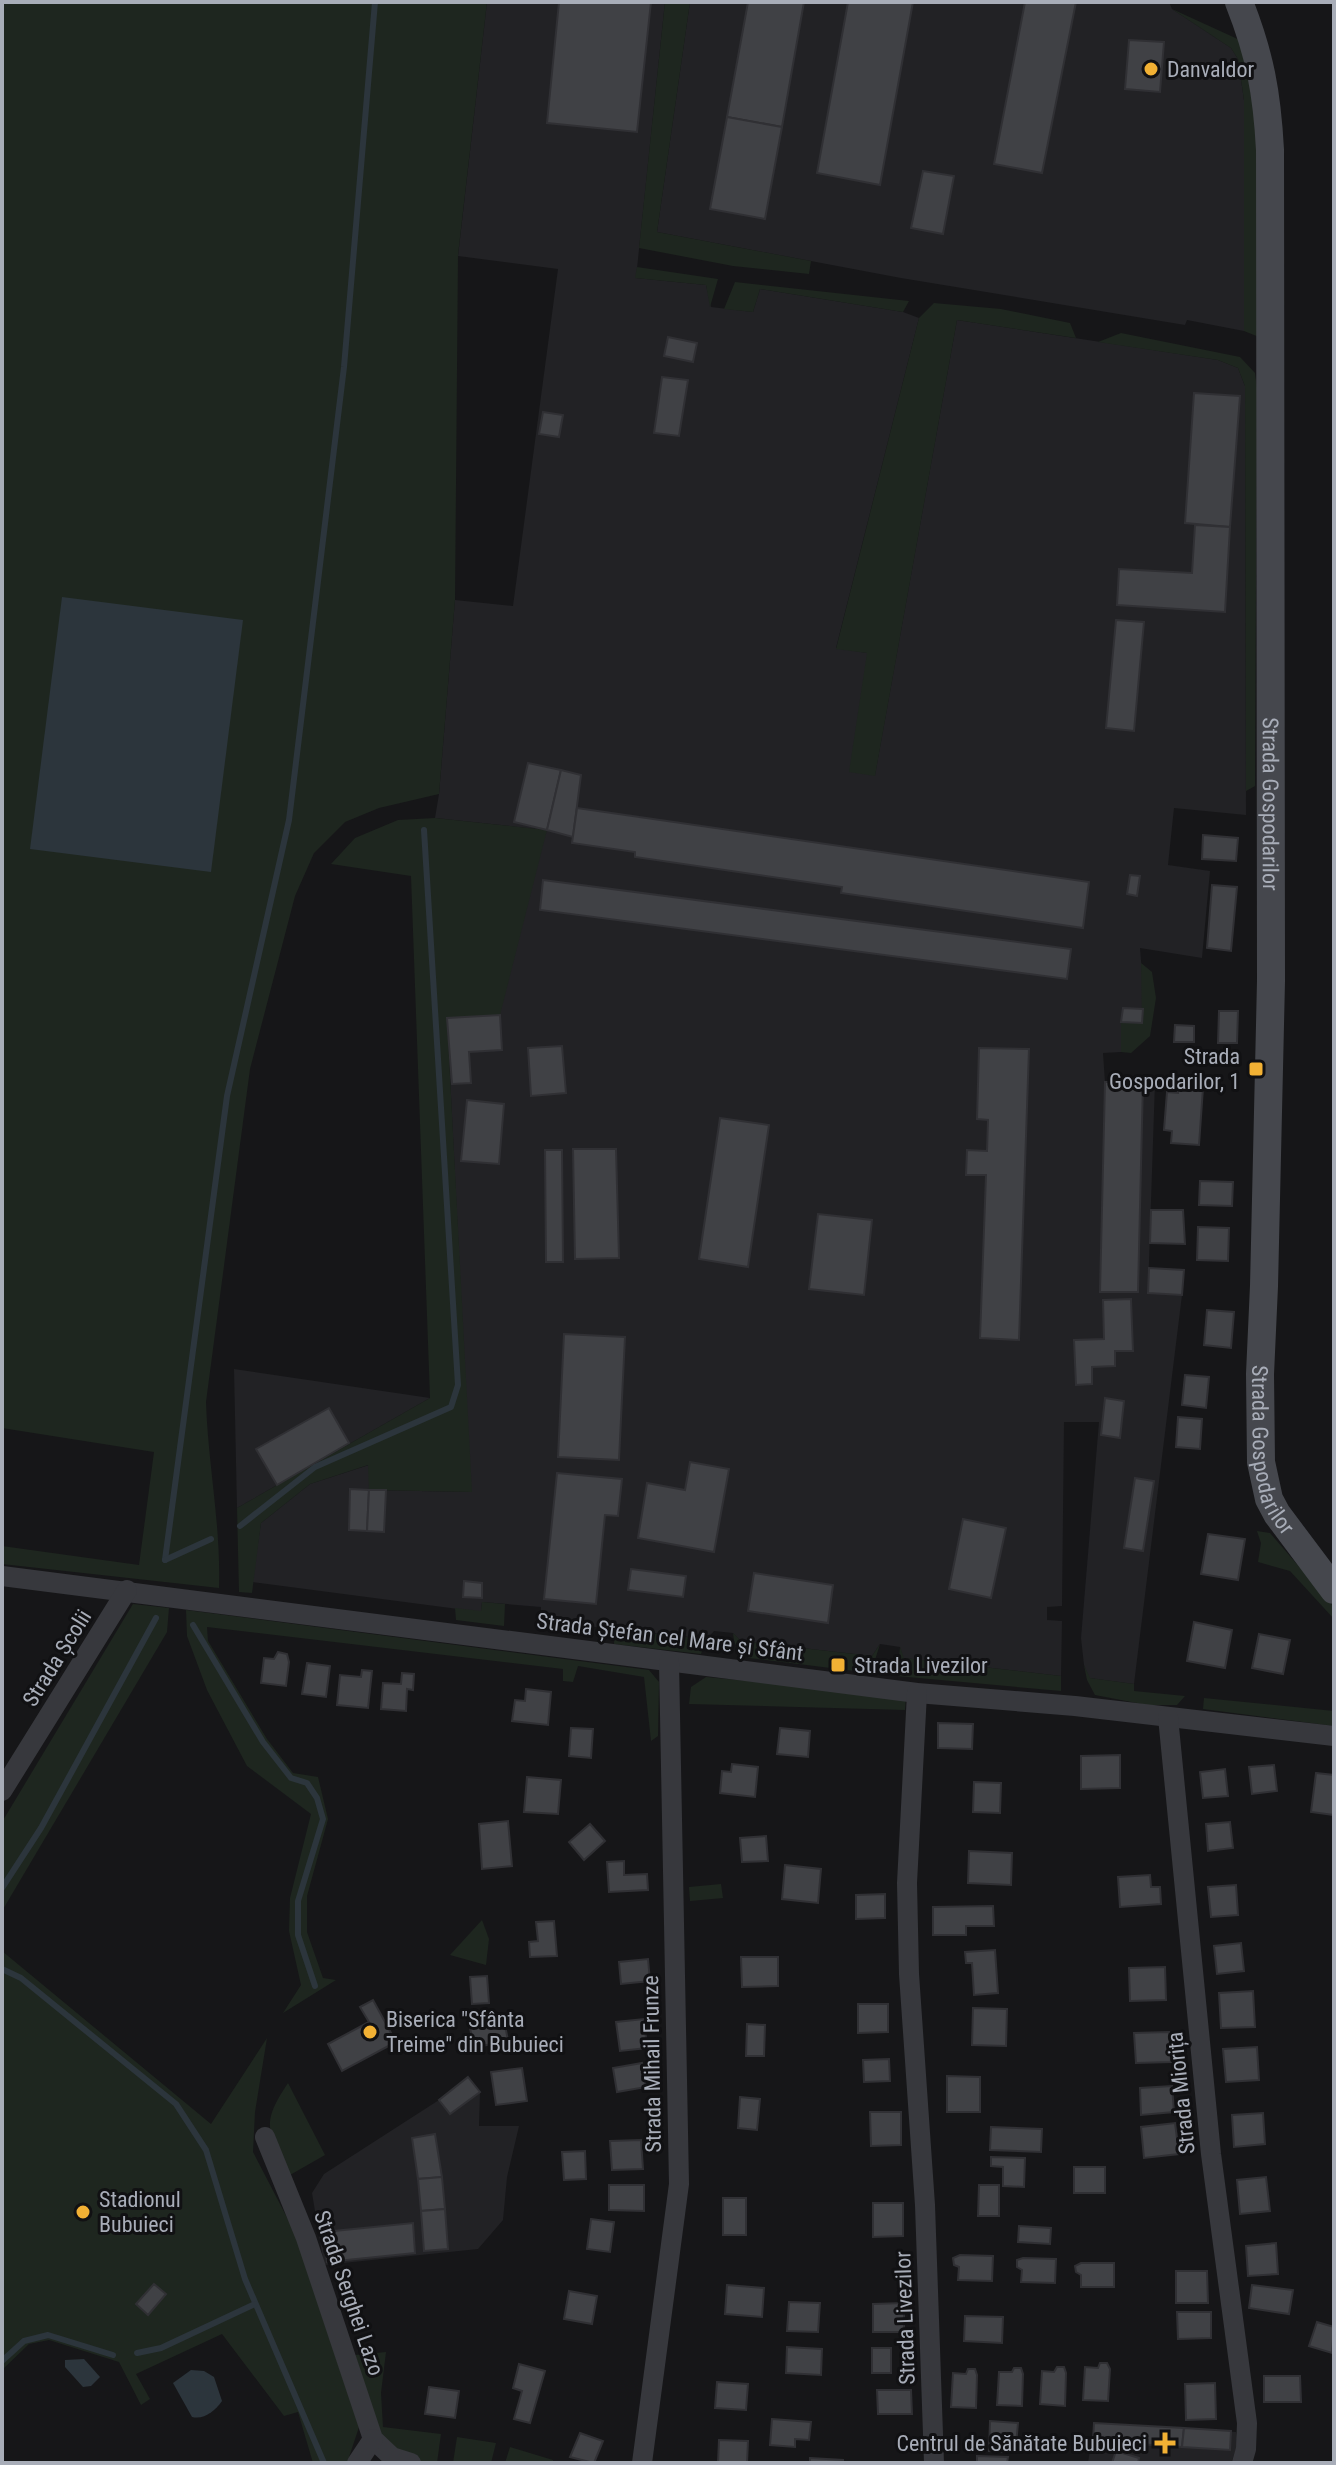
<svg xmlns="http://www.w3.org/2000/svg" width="1336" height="2465" viewBox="0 0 1336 2465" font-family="'Roboto Condensed',sans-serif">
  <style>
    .built { fill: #222225 }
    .green { fill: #1e261f }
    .water { fill: #2c353c }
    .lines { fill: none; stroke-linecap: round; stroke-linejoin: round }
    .stream { stroke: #2c353c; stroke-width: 6 }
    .building { fill: #404145; stroke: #303034; stroke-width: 2 }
    .street { stroke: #37383d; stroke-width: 20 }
    .secondary { stroke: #45474d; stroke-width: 28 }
    .poi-dot { fill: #f2b134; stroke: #111113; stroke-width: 3 }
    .labels { text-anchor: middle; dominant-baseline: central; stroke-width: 6; stroke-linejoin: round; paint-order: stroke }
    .poi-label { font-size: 22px; fill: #a8adb8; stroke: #111113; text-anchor: start }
    .street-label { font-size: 22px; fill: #a8adb8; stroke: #111113 }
  </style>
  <rect width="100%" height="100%" fill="#161618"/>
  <g class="built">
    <polygon points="487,2 665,2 636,278 706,285 711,307 753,312 760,289 903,312 919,318 836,648 867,653 875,775 957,320 1218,360 1238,368 1245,386 1246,815 1174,808 1168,865 1210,871 1202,958 1140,948 1143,985 1142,1023 1122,1022 1121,1052 1103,1053 1105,1082 1155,1082 1148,1292 1182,1295 1134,1684 1089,1678 1084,1665 1081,1638 1099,1422 1064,1422 1062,1606 1047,1607 1047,1620 1062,1621 1061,1676 903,1658 900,1647 880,1644 872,1656 741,1641 733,1633 714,1631 707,1639 541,1621 541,1607 482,1602 481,1612 252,1582 261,1523 310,1484 369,1465 370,1490 471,1492 447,1018 546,830 435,818 439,794 455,600 513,606 558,269 458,256"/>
    <polygon points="690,2 1169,2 1172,9 1231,48 1238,59 1244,100 1244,331 1187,320 1185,325 901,278 657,232"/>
    <polygon points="234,1369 430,1398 237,1508"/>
    <polygon points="468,2077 480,2092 479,2126 519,2126 507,2177 503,2220 478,2249 324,2265 312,2193 324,2174 439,2100"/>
    <polygon points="1094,2423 1236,2432 1238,2444 1231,2463 1088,2463"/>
  </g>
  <g class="green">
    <path d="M2,2H487L458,255L455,600L439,794L379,808L345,822L314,853L295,896L250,1069L206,1402C208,1464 221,1525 219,1588L2,1564V1546L139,1565L154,1452L2,1428Z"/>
    <polygon points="665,2 690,2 657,232 811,261 809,274 733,266 639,248"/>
    <polygon points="1172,9 1242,41 1257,112 1259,337 1244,331 1244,100 1238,59 1231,48"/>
    <polygon points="637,267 718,279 710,307 706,285 635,278"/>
    <polygon points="735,282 909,301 903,312 760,289 753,312 724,309"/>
    <polygon points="934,303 1001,309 1070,323 1076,338 957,320 875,776 849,772 867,653 836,649 919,318"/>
    <polygon points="1121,333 1240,357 1255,373 1257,388 1255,786 1246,791 1245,386 1238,368 1218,360 1098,342"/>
    <polygon points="435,818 547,830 500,1015 447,1019 472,1492 369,1490 368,1465 310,1484 261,1523 252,1593 239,1592 237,1508 430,1398 411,876 331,864 355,838 398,820"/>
    <polygon points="1141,963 1152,972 1156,998 1150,1036 1131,1053 1121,1052 1121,1022 1142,1023"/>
    <polygon points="1257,1531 1270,1533 1334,1607 1334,1619 1290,1571 1258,1562 1261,1543"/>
    <polygon points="482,1602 505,1604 504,1626 456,1620 455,1608 481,1611"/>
    <polygon points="133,1604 169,1608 167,1632 2,1911 2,1822"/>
    <polygon points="186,1610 649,1670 659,1682 658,1736 651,1741 644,1677 578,1666 573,1682 563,1681 563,1669 207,1627 208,1641 267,1739 293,1773 318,1777 328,1819 307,1896 307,1932 323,1978 336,1980 283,2013 301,1985 289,1931 290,1898 311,1814 247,1766 207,1690 187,1636"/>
    <polygon points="615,1630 707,1639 701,1654 614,1644"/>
    <path d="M733,1633L741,1641L872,1656L880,1644L871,1673L749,1658C738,1651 734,1646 733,1633Z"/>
    <polygon points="900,1647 904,1658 1061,1676 1061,1691 897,1676"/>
    <polygon points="1084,1665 1090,1678 1134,1684 1134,1691 1185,1696 1177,1705 1147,1705 1095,1695 1087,1680"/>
    <polygon points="706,1677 906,1696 905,1710 689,1704 691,1687"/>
    <polygon points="1204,1698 1334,1711 1334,1726 1203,1709"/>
    <polygon points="721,1884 723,1898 690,1901 689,1887"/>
    <polygon points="482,1920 489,1939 486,1965 450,1955"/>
    <polygon points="2,1951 211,2124 267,2038 255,2112 253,2152 294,2231 359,2427 347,2463 313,2463 298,2412 284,2416 222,2334 136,2374 150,2399 141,2405 119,2362 49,2340 29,2344 2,2370"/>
    <path d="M288,2083L325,2155L290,2175C269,2131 259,2126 288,2083Z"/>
    <path d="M386,2352L381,2393L383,2427L441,2434L437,2463C366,2460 374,2407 355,2355Z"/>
    <polygon points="457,2437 496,2443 491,2463 453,2463"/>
    <polygon points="510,2447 553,2460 553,2463 505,2463"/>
  </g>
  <g class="water">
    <polygon points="62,597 243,620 211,872 30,849"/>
    <polygon points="84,2359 100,2377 91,2386 83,2387 65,2367 65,2360"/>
    <path d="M191,2370L204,2371L214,2377L222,2401C215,2411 204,2420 192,2417L173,2383Z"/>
  </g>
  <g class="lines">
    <g class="stream">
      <polyline points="240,1526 315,1467 451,1407 458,1385 424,830"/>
      <polyline points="165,1560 227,1096 289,820 344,367 375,2"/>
      <polyline points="165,1560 211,1539"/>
      <polyline points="193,1625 263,1742 291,1778 307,1783 317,1798 323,1819 298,1901 298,1935 315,1986"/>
      <polyline points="2,1888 41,1828 156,1618"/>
      <polyline points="2,1969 21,1978 176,2104 206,2150 245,2279 324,2463"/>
      <polyline points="137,2353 161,2348 255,2304"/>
      <polyline points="2,2361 24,2341 48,2335 113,2355"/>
    </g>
  </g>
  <g class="building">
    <polygon points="559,2 651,2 637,132 547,123"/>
    <polygon points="748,2 804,2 782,127 727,117"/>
    <polygon points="848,2 913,2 880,185 817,173"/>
    <polygon points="1025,2 1076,2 1042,173 994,164"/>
    <polygon points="1129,40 1164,42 1160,92 1125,89"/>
    <polygon points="727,117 782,127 765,219 710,209"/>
    <polygon points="923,171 954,176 943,234 911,228"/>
    <polygon points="668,337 697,343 693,362 664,356"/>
    <polygon points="662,377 688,380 679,436 654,433"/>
    <polygon points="1194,393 1240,396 1230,527 1185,523"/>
    <polygon points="543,412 563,415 559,437 539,434"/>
    <polygon points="1195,525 1230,527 1225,612 1117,605 1119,569 1192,573"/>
    <polygon points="1116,620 1144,622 1134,731 1106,728"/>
    <polygon points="528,763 561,770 547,830 514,822"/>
    <polygon points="561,770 581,775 573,837 547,830"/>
    <polygon points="577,808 1089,882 1083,928 841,893 842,887 635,857 635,852 572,843"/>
    <polygon points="1203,835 1238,838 1236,861 1202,859"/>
    <polygon points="1130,875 1140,876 1137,896 1127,894"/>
    <polygon points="543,880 1071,949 1067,979 540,910"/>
    <polygon points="1212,885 1237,887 1231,951 1207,948"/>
    <polygon points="1123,1008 1143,1009 1142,1023 1121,1022"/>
    <polygon points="1219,1011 1238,1011 1237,1043 1218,1043"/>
    <polygon points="500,1015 502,1050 469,1052 471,1083 452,1084 447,1018"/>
    <polygon points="1175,1025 1194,1026 1194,1042 1174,1042"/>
    <polygon points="562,1046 566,1093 531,1096 528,1048"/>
    <polygon points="979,1048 1029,1049 1019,1340 980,1338 986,1175 966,1175 967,1150 987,1151 988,1120 977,1119"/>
    <polygon points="1105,1082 1143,1082 1138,1292 1100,1292"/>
    <polygon points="1178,1086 1203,1088 1199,1145 1171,1143 1172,1131 1164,1130 1167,1092 1178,1093"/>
    <polygon points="467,1100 504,1104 499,1164 461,1161"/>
    <polygon points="720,1118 769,1125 748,1267 699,1259"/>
    <polygon points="573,1149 616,1149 619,1258 575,1259"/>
    <polygon points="545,1150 562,1150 563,1262 546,1262"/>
    <polygon points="1200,1181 1233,1182 1232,1206 1199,1205"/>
    <polygon points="1151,1210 1183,1210 1185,1244 1150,1243"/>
    <polygon points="818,1214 872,1220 864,1295 809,1289"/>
    <polygon points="1198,1227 1229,1228 1228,1261 1197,1260"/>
    <polygon points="1149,1268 1184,1270 1182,1295 1148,1293"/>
    <polygon points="1131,1299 1133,1351 1115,1351 1115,1366 1092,1367 1092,1384 1076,1385 1074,1340 1104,1339 1103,1300"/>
    <polygon points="1207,1310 1234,1312 1231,1348 1204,1345"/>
    <polygon points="564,1334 625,1337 619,1460 558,1457"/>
    <polygon points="1185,1375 1209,1377 1206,1408 1182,1405"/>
    <polygon points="1105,1398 1124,1401 1120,1438 1101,1435"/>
    <polygon points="329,1408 349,1443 277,1485 256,1449"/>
    <polygon points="1178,1417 1202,1419 1200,1449 1176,1447"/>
    <polygon points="690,1462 729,1469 714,1552 638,1538 647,1483 685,1490"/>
    <polygon points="557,1473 622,1479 618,1516 605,1515 596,1604 544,1599"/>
    <polygon points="1135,1478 1154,1481 1143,1551 1124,1548"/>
    <polygon points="350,1489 369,1490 367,1531 349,1530"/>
    <polygon points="369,1490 386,1490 384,1532 367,1531"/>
    <polygon points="963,1519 1006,1528 991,1598 949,1589"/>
    <polygon points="1208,1534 1245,1539 1238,1580 1201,1574"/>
    <polygon points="631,1569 686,1576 683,1597 628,1590"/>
    <polygon points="754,1573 833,1585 828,1623 748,1611"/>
    <polygon points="464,1581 482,1583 482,1598 463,1597"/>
    <polygon points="1194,1622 1232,1630 1225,1668 1187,1661"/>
    <polygon points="1259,1634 1290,1640 1283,1674 1252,1668"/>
    <polygon points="278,1652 287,1654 289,1662 286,1686 261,1683 264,1658 274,1659"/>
    <polygon points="307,1663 330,1666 326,1697 302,1694"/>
    <polygon points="362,1670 372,1671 368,1708 337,1705 340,1675 361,1677"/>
    <polygon points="402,1673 414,1674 413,1690 407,1689 406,1711 381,1709 383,1683 401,1684"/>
    <polygon points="526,1689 551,1692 548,1725 512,1721 515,1700 525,1701"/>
    <polygon points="938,1723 973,1724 972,1749 938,1748"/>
    <polygon points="571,1728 593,1729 591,1758 569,1756"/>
    <polygon points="780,1728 810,1731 808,1757 777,1754"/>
    <polygon points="1120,1755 1120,1788 1081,1789 1081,1756"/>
    <polygon points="732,1764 758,1767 755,1797 720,1793 722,1771 731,1772"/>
    <polygon points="1274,1765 1277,1791 1252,1794 1249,1767"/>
    <polygon points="1225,1769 1228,1796 1203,1798 1200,1772"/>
    <polygon points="1316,1773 1334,1775 1334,1815 1311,1812"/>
    <polygon points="527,1777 561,1780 558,1814 524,1812"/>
    <polygon points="974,1782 1001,1783 1000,1813 973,1812"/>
    <polygon points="508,1821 512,1866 482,1869 479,1824"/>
    <polygon points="1230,1822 1233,1848 1208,1851 1206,1824"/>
    <polygon points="590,1824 605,1841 584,1860 569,1842"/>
    <polygon points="766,1836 768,1861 742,1862 740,1838"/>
    <polygon points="969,1851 1012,1853 1011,1885 968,1883"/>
    <polygon points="624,1861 624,1875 647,1874 648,1890 609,1892 607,1862"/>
    <polygon points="785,1865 821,1869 818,1903 782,1899"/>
    <polygon points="1150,1875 1151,1887 1160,1887 1161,1904 1120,1907 1118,1877"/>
    <polygon points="1236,1885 1238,1915 1211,1917 1208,1887"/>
    <polygon points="885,1894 885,1918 856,1919 856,1895"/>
    <polygon points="993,1906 994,1926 966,1926 966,1935 933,1935 933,1907"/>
    <polygon points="554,1921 557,1956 530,1957 529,1942 538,1941 536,1922"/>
    <polygon points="1241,1943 1244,1971 1217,1974 1214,1946"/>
    <polygon points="995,1950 998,1993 974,1995 972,1963 966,1963 965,1952"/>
    <polygon points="741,1957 778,1957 778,1986 742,1987"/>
    <polygon points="648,1959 650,1981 621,1984 619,1962"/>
    <polygon points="1165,1967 1166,2000 1130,2001 1129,1968"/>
    <polygon points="487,1976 489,2003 472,2004 470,1977"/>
    <polygon points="1253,1991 1255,2027 1221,2028 1219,1993"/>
    <polygon points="373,2000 396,2042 342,2071 328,2044 369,2022 360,2007"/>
    <polygon points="858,2004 888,2004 888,2032 858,2033"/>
    <polygon points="973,2008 1007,2009 1006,2046 972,2045"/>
    <polygon points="503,2016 508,2040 474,2048 469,2023"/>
    <polygon points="644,2019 647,2048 620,2051 616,2022"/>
    <polygon points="747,2024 765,2025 764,2056 746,2056"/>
    <polygon points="1169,2032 1171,2062 1136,2063 1134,2033"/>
    <polygon points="1257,2047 1259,2080 1226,2082 1223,2049"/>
    <polygon points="889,2059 890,2081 864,2082 863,2060"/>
    <polygon points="642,2063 646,2087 617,2092 613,2068"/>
    <polygon points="522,2068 527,2101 496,2105 491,2072"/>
    <polygon points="947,2076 980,2077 980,2112 947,2112"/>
    <polygon points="468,2077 480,2092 450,2114 439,2100"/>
    <polygon points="1172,2086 1174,2112 1141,2115 1140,2088"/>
    <polygon points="740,2097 760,2099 757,2130 738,2128"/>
    <polygon points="870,2112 901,2112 901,2145 871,2146"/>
    <polygon points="1263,2113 1265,2144 1234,2147 1232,2115"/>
    <polygon points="1175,2123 1179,2154 1144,2158 1141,2127"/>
    <polygon points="991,2127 1042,2129 1041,2152 990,2150"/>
    <polygon points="435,2134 442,2177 418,2179 412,2138"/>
    <polygon points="641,2140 643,2169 612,2170 610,2141"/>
    <polygon points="585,2151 586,2179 564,2180 562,2152"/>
    <polygon points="991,2157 1025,2158 1024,2187 1003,2186 1003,2167 991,2166"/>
    <rect x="1074" y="2167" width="31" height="26"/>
    <polygon points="442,2177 445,2209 421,2211 418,2179"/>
    <polygon points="1266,2177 1270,2211 1240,2214 1237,2180"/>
    <polygon points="609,2185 644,2185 644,2211 609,2210"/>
    <polygon points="979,2185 999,2185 999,2216 978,2216"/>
    <rect x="723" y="2198" width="23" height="37"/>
    <polygon points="873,2203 903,2203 903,2236 873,2237"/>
    <polygon points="445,2209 448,2249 424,2251 421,2211"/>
    <polygon points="591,2219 614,2222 610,2252 587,2249"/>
    <polygon points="413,2223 415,2253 327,2262 324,2232"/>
    <polygon points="1019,2226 1051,2228 1050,2244 1018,2242"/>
    <polygon points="1276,2243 1278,2274 1248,2276 1246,2246"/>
    <polygon points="960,2255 993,2256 992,2281 958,2280 959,2267 954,2265 953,2258"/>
    <polygon points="1023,2258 1056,2259 1055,2283 1021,2282 1022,2270 1017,2267 1017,2260"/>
    <polygon points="1081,2263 1114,2263 1114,2287 1081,2287 1081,2275 1076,2272 1075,2266"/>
    <polygon points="1176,2271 1207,2271 1208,2303 1176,2303"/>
    <polygon points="154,2284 166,2294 148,2315 136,2304"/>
    <polygon points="727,2285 764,2288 762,2317 725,2314"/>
    <polygon points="1252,2285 1293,2290 1289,2314 1249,2308"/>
    <polygon points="569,2291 597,2296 592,2324 564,2319"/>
    <polygon points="789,2302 820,2303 818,2332 787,2331"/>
    <polygon points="904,2303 904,2332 873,2332 873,2304"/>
    <polygon points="1177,2312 1211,2312 1211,2338 1178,2339"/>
    <polygon points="965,2316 1003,2317 1002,2343 964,2341"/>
    <polygon points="1317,2322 1334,2327 1332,2353 1309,2346"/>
    <polygon points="787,2347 822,2349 821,2375 786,2373"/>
    <rect x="872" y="2348" width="19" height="25"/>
    <polygon points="1100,2363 1107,2363 1110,2369 1108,2401 1083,2400 1085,2367 1098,2368"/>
    <polygon points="519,2364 545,2371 530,2423 514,2419 522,2391 513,2388"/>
    <polygon points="1057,2367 1064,2367 1066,2373 1065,2406 1040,2404 1042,2371 1054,2372"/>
    <polygon points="1014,2368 1021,2368 1023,2374 1022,2406 997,2405 999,2372 1012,2372"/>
    <polygon points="968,2369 975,2369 977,2375 976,2408 951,2407 953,2373 966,2374"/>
    <polygon points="1264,2376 1300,2376 1301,2402 1264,2402"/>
    <polygon points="717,2382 748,2384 746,2410 715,2408"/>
    <polygon points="1215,2383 1216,2419 1186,2420 1185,2384"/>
    <polygon points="429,2387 459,2391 455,2418 425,2414"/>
    <polygon points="877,2390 911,2390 912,2414 878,2414"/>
    <polygon points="772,2419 811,2422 809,2440 795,2439 795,2447 770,2445"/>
    <polygon points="990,2421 1018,2423 1016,2445 1006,2444 1005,2452 989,2451"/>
    <polygon points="1094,2423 1184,2428 1182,2447 1093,2441"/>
    <polygon points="1184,2428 1231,2431 1230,2450 1182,2447"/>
    <polygon points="580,2433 603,2441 594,2463 570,2457"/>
    <polygon points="719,2440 748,2441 747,2463 718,2463"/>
    <polygon points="1116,2451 1139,2458 1138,2463 1112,2463"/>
    <polygon points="977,2456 1008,2457 1007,2463 977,2463"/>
    <polygon points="810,2458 843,2460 843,2463 810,2463"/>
  </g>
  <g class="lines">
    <g class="street">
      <polyline points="2,1576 917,1693 1075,1706 1334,1736"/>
      <polyline points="917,1693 907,1883 909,1974 925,2205 934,2463"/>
      <polyline points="1168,1717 1211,2154 1247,2423 1246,2449 1242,2463"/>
      <polyline points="2,1791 127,1590"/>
      <polyline points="265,2137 306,2238 373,2439 392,2457 411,2463"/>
      <polyline points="357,2463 373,2439"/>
      <polyline points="642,2463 679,2184 669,1662"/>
    </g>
    <path class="secondary" id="s1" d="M1239,2C1260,55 1267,93 1270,150L1271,981L1264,1286L1260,1374L1261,1462L1269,1499L1277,1514L1334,1590"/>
  </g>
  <g class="poi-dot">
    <circle cx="1151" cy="69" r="8"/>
    <rect x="1248" y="1061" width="16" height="16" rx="4"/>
    <rect x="830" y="1657" width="16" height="16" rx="4"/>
    <circle cx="370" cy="2032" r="8"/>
    <circle cx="83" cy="2212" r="8"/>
    <path d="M1161 2431h8v8h8v8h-8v8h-8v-8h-8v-8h8z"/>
  </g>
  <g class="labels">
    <g class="poi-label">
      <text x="1167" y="69">Danvaldor</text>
      <text x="1240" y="1056" text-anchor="end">Strada<tspan x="1240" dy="25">Gospodarilor, 1</tspan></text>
      <text x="854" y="1665">Strada Livezilor</text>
      <text x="386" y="2019">Biserica "Sfânta<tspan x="386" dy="25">Treime" din Bubuieci</tspan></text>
      <text x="99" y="2199">Stadionul<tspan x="99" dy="25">Bubuieci</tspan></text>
      <text x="1147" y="2443" text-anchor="end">Centrul de Sănătate Bubuieci</text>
    </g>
    <g class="street-label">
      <text stroke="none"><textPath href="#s1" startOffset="806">Strada Gospodarilor</textPath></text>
      <text stroke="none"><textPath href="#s1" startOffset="1454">Strada Gospodarilor</textPath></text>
      <text transform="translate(670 1637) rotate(7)">Strada Ștefan cel Mare și Sfânt</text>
      <text transform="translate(57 1658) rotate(-58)">Strada Școlii</text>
      <text transform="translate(652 2064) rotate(-91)">Strada Mihail Frunze</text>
      <text transform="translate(1181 2093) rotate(-96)">Strada Miorița</text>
      <text transform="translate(349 2293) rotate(71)">Strada Serghei Lazo</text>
      <text transform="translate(905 2318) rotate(-92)">Strada Livezilor</text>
    </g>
  </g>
  <rect width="1336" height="2465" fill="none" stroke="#a8adb8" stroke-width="8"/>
</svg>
